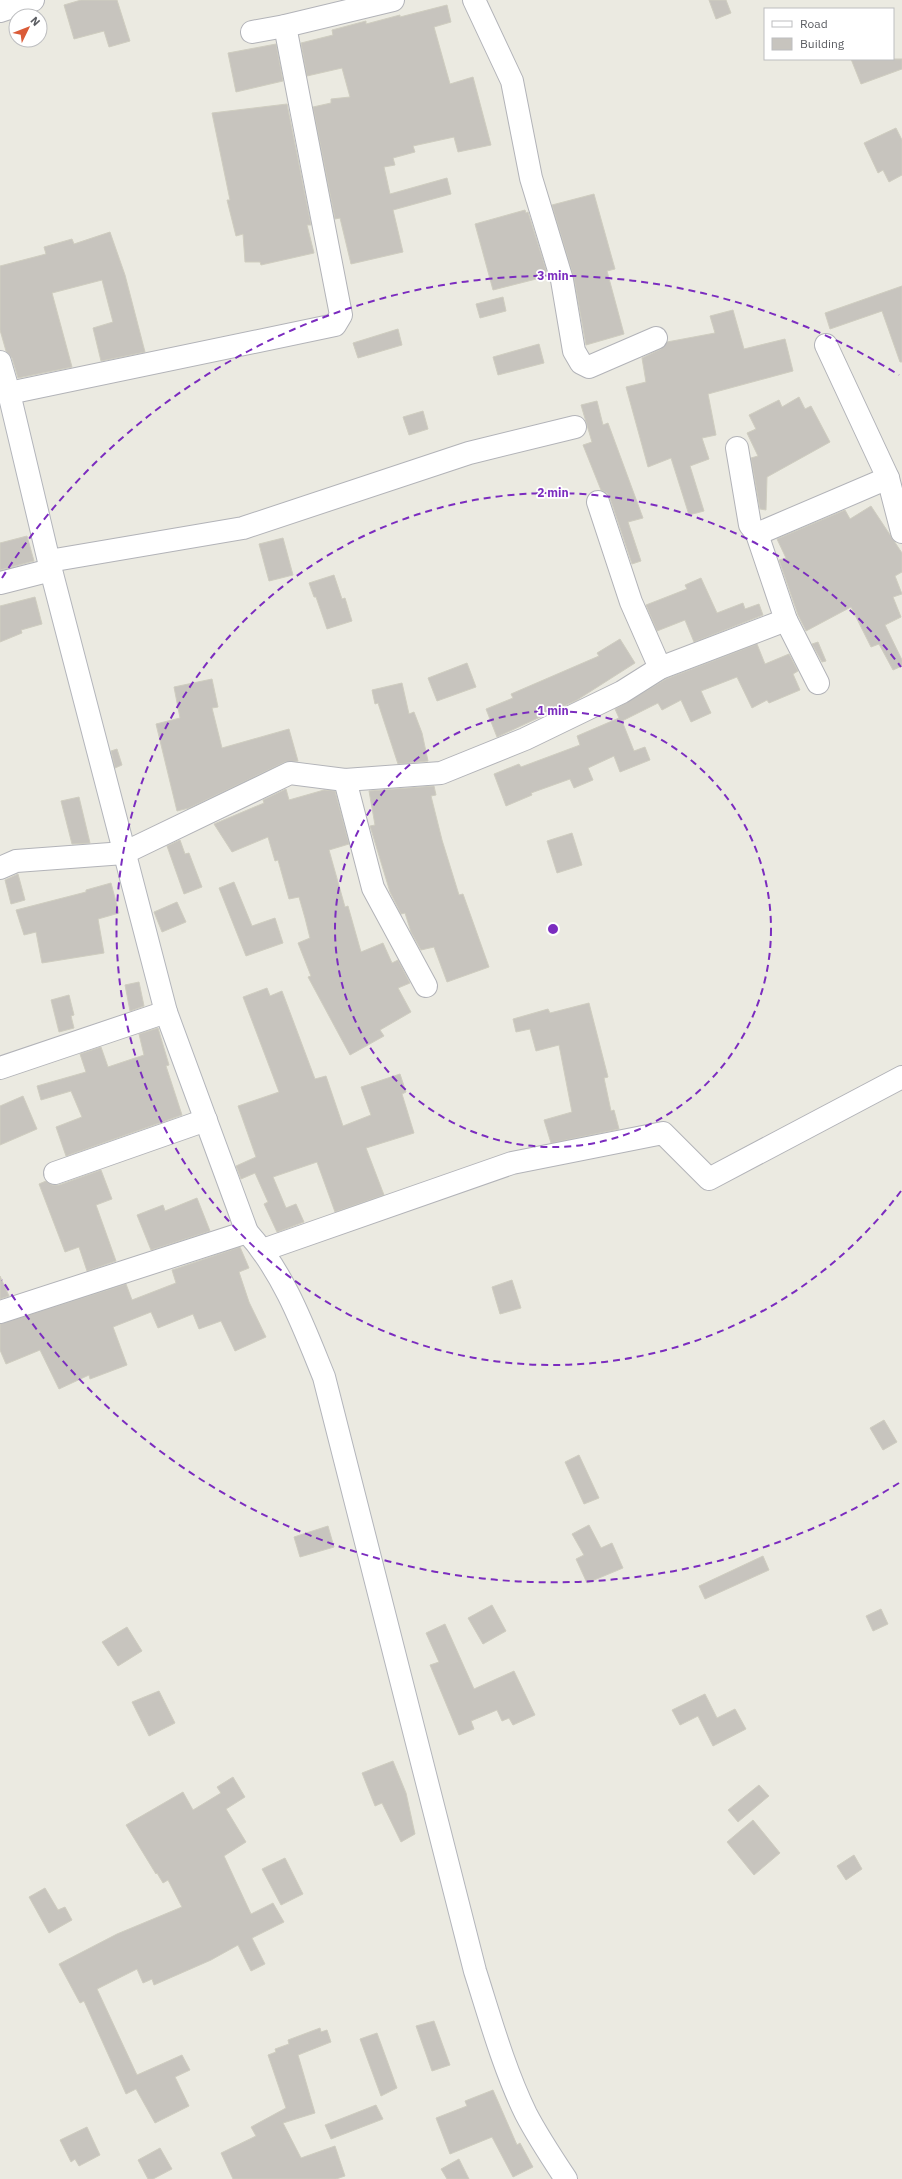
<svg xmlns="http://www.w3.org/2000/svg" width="902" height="2179" viewBox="0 0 902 2179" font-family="'IBM Plex Sans',sans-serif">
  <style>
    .building { fill: #c7c4be; stroke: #cfcdc0 }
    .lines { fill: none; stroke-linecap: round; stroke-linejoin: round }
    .street-casing { stroke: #b2b3b8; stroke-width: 24 }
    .secondary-casing { stroke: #b3b5bb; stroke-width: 24 }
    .street { stroke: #fff; stroke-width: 22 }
    .secondary { stroke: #fff; stroke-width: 22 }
    .ring { fill: none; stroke: #7b2cbf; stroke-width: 2; stroke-dasharray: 7 5 }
    .centre { fill: #7b2cbf; stroke: #fff; stroke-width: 2 }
    .ring-label { font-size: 12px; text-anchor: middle; font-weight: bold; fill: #7b2cbf; stroke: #fff; stroke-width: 3.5; stroke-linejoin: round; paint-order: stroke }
  </style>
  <rect width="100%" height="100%" fill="#ebeae1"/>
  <g class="building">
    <polygon points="81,0 117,0 130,41 109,47 104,31 74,39 64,5"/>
    <polygon points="709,0 726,0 731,13 716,19"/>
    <polygon points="447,5 451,22 434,27 450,84 473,77 491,145 458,152 454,137 413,146 415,152 393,158 395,165 384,167 390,194 447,178 451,194 393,210 403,252 351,264 340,218 335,219 313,107 331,103 331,99 350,97 342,68 307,76 301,43 333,35 332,30 366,21 366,24 400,15 400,17"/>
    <polygon points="276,44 283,81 236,92 228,53"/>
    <polygon points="851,59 902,59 902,69 861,84"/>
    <polygon points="287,104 311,225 307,225 314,253 261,265 260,262 245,262 243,234 236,236 227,200 230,200 212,113"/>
    <polygon points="896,128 902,140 902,175 889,182 883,170 878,173 864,143"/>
    <polygon points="594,194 615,269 607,271 624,334 586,345 574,278 552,205"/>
    <polygon points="525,210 526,213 528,212 548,276 493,290 475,224"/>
    <polygon points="110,232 125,275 145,352 101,361 93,328 113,322 102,280 52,293 72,367 18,378 12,358 6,351 0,330 0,266 46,254 44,247 72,239 74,244"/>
    <polygon points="902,286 902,362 900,362 882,311 830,329 825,313"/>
    <polygon points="503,297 506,311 480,318 476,304"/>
    <polygon points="733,310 744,349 785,339 793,371 708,394 716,435 702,438 709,459 690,466 704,511 689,515 671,458 648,467 626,387 646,382 642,358 661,349 667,342 715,333 710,316"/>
    <polygon points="398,329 402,345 358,358 353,343"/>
    <polygon points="539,344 544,363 498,375 493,357"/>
    <polygon points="799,397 805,409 811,406 830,442 767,477 766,510 760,509 751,458 758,456 747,433 756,429 749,415 779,400 782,407"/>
    <polygon points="597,401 603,425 608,423 643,518 628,522 641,561 632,564 610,498 607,493 601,490 583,445 592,442 581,405"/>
    <polygon points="423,411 428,429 409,435 403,417"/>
    <polygon points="871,506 902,553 902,572 895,576 902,594 893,597 901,617 885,625 902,660 902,666 893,670 879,644 871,647 851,607 806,631 798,615 779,560 786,558 777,539 845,510 850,519"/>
    <polygon points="27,536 34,561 0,570 0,543"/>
    <polygon points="283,538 293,575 269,581 259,544"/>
    <polygon points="334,575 342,599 345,598 352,621 327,629 316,597 314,597 309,583"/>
    <polygon points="701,578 717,613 743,603 745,609 759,604 763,615 694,642 685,620 657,631 646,605 687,589 685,585"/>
    <polygon points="35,597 42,624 21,630 22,633 0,642 0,606"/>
    <polygon points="620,639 635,663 577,700 497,737 486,709 513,698 511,694 599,656 597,653"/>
    <polygon points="818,642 826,661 822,662 812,644"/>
    <polygon points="757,644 765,664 789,654 798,671 793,674 800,690 769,703 767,700 752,708 737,677 701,691 711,713 691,722 681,700 662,710 658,703 622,721 634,751 645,747 650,760 620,772 614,756 588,768 593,780 574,788 570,779 531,793 532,795 506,806 494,774 519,764 521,767 580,745 577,736 619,718 615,709 666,679"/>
    <polygon points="467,663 476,687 437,701 428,678"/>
    <polygon points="212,679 218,707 212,708 222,748 289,729 298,761 285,762 189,808 177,811 156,724 180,718 174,687"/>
    <polygon points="402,683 409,714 414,712 422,733 428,761 398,764 378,703 375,704 372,690"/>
    <polygon points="117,749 122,765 115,768 111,751"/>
    <polygon points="434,786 436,795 431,796 442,840 459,895 463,894 489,967 447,982 434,947 421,950 411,932 405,913 401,914 390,892 370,826 375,825 369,791"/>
    <polygon points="286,789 289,800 324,790 335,791 349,844 329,850 345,907 348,906 361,952 383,943 392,963 398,960 410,983 398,988 411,1012 380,1030 384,1036 350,1055 308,977 311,976 298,943 310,938 305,918 299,897 289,899 278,860 275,861 268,837 232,852 214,824 264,803 263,800"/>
    <polygon points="79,797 90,843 72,844 61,801"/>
    <polygon points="572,833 582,865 557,873 547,841"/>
    <polygon points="180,840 185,854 189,853 202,887 184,894 167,846"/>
    <polygon points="18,874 25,900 11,904 5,880"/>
    <polygon points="234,882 252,926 275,918 283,943 246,956 219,888"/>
    <polygon points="111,883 119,913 98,919 104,953 42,963 36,932 24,935 16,910 86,892 86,890"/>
    <polygon points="177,902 186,922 162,932 154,912"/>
    <polygon points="139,982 144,1006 130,1011 125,985"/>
    <polygon points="267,988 270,996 282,991 315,1079 326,1076 343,1126 371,1115 361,1087 400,1074 406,1092 402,1094 414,1133 366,1148 384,1195 335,1212 317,1162 273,1177 286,1208 296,1204 304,1222 277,1232 264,1204 268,1202 255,1173 241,1179 236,1166 256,1157 238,1106 279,1092 243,997"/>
    <polygon points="69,995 74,1015 71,1016 74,1028 59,1032 51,1000"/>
    <polygon points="589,1003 608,1077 604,1078 611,1111 614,1110 619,1129 551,1143 544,1120 572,1112 559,1045 536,1051 530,1029 516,1032 513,1019 548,1009 550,1013"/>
    <polygon points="158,1028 169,1065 166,1066 182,1115 66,1156 56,1127 82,1117 71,1091 41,1100 37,1086 86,1072 80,1054 101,1047 108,1067 144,1055 139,1034"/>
    <polygon points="23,1096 37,1129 0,1145 0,1106"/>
    <polygon points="101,1170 112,1199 96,1205 116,1261 87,1271 79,1247 65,1252 39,1184 46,1181 52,1185 59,1185"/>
    <polygon points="197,1198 210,1231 151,1250 137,1215 163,1205 165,1211"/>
    <polygon points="240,1247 249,1268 239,1272 249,1302 266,1337 235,1351 221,1321 199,1329 193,1314 158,1328 151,1312 113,1327 127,1365 90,1379 89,1375 59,1389 40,1350 6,1364 0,1350 0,1324 126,1284 132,1300 176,1283 172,1270"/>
    <polygon points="0,1276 9,1296 0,1299"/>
    <polygon points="512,1280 521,1308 500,1314 492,1287"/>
    <polygon points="884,1420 897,1442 883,1450 870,1428"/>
    <polygon points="579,1455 599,1498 584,1504 565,1462"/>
    <polygon points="589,1525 601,1548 612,1543 623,1568 587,1583 576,1559 584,1555 572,1534"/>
    <polygon points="328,1526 334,1547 300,1557 294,1537"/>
    <polygon points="763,1556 769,1570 705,1599 699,1586"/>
    <polygon points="492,1605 506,1631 483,1644 468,1618"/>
    <polygon points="881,1609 888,1624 873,1631 866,1616"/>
    <polygon points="445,1624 474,1689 514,1671 535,1715 513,1725 509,1718 502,1721 497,1710 471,1721 474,1729 459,1735 430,1665 439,1662 426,1633"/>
    <polygon points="127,1627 142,1651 118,1666 102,1642"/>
    <polygon points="159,1691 175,1723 149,1736 132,1702"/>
    <polygon points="705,1694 717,1718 735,1709 746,1729 713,1746 698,1716 680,1725 672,1710"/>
    <polygon points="393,1761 406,1793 415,1834 401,1842 382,1803 375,1806 362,1773"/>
    <polygon points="233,1777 245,1797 226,1809 246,1842 224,1856 251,1914 273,1903 284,1922 252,1938 265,1964 251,1971 238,1945 211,1960 154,1985 152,1979 143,1983 137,1969 97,1989 137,2075 182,2055 190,2070 175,2077 189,2106 155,2123 136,2089 126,2094 84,2001 80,2003 59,1964 117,1934 182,1907 168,1880 163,1883 157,1873 156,1874 126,1825 183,1792 193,1810 221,1793 217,1787"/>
    <polygon points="759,1785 769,1796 738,1822 728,1810"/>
    <polygon points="753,1820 780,1853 754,1875 727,1842"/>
    <polygon points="854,1855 862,1869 846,1880 837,1866"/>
    <polygon points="285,1858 303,1894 281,1905 262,1869"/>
    <polygon points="45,1888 58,1910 65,1907 72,1920 49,1933 29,1897"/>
    <polygon points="434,2021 450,2065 432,2071 416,2026"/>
    <polygon points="320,2028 321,2032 327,2030 331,2042 298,2055 315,2113 283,2123 301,2158 335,2146 345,2176 336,2179 233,2179 221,2153 256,2136 251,2127 286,2108 268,2055 276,2052 275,2049 289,2044 288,2040"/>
    <polygon points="377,2033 397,2088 381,2096 360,2039"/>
    <polygon points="493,2090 517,2145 520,2143 533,2167 513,2177 492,2137 450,2154 436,2118 467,2106 465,2101"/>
    <polygon points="376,2105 383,2119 331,2139 325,2125"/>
    <polygon points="87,2127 100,2155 79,2166 75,2159 71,2162 60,2140"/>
    <polygon points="160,2148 172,2169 153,2179 148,2179 138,2160"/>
    <polygon points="459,2159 469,2179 447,2179 441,2169"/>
  </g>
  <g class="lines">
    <g class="street-casing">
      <g id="street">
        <polyline points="474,0 512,81 531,178 562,280 574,351 581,363 589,367 656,338"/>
        <polyline points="0,11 33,0"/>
        <polyline points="252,32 285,26 393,0"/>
        <polyline points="826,345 888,478 902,532"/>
        <polyline points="9,393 335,325 341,315 285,26"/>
        <polyline points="737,448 750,525 757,534 786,620 818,683"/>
        <polyline points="598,502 631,602 660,668"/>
        <polyline points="757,534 888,478"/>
        <polyline points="49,561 243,528 469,453 575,427"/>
        <polyline points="0,583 51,570"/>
        <polyline points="345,780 373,888 426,986"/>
        <polyline points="0,868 16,861 124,853 290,773 345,780 441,773 525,739 622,692 660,668 786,620"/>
        <polyline points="0,1068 166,1012"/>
        <polyline points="55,1173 206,1120"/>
        <polyline points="263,1250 512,1163 663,1133 709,1179 902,1077"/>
        <polyline points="0,1312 247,1232"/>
      </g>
    </g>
    <g class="secondary-casing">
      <path id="secondary" d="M0,362L9,393L51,570L166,1012L247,1232C284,1273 304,1328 324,1377L475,1971C490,2018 504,2069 526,2114C538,2137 552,2158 566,2179"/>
    </g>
    <use href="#street" class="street"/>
    <use href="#secondary" class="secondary"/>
  </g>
  <g class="ring">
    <circle cx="553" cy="929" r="218"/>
    <path d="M901 1191A436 436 0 1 1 901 667"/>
    <path d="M899 1483A653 653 0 0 1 2 1280M2 578A653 653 0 0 1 899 375"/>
  </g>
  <circle cx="553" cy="929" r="6" class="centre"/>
  <g class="ring-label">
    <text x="553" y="280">3 min</text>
    <text x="553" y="497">2 min</text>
    <text x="553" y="715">1 min</text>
  </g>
  <rect x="764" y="8" width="130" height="52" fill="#ffffff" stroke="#bdbec0"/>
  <rect x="772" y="21" width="20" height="6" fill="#ffffff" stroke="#bdbec0"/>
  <text x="800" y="28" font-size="12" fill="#5a5c61">Road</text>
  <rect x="772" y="38" width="20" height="12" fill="#c7c4be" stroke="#bdbec0"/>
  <text x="800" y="48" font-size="12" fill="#5a5c61">Building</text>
  <g transform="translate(28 28) rotate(47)"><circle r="19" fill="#ffffff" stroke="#bdbec0"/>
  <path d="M0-3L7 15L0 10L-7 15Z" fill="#da5b38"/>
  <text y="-6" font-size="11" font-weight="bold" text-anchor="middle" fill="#5a5c61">N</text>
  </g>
</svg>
